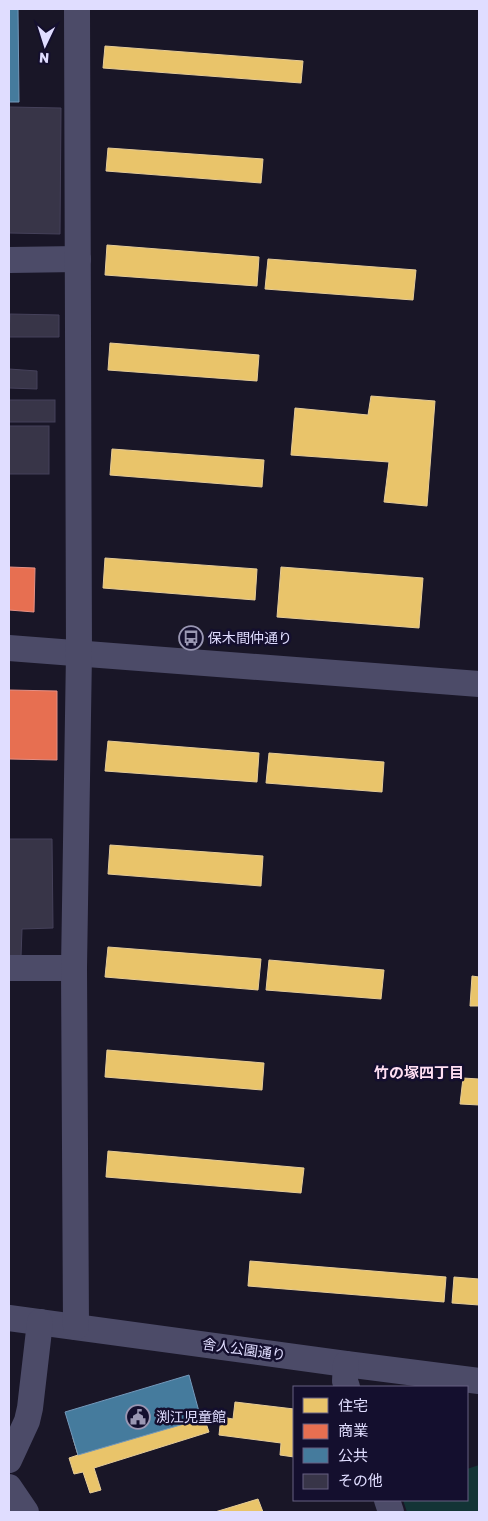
<svg xmlns="http://www.w3.org/2000/svg" width="488" height="1521" viewBox="0 0 488 1521" font-family="Rubik,'Noto Sans JP',sans-serif">
  <style>
    .green { fill: #133436 }
    .homes { fill: #e9c46a; stroke: #e6cc97 }
    .shops { fill: #e76f51; stroke: #e59085 }
    .public { fill: #457b9d; stroke: #7498ba }
    .building { fill: #383548; stroke: #45415a }
    .lines { fill: none; stroke-linecap: round; stroke-linejoin: round }
    .minor { stroke: #4c4b68; stroke-width: 26 }
    .labels { text-anchor: middle; dominant-baseline: central; stroke-width: 5; stroke-linejoin: round; paint-order: stroke }
    .poi-label { font-size: 14px; fill: #e0ddff; stroke: #140f2e; text-anchor: start }
    .street-label { font-size: 14px; fill: #e0ddff; stroke: #140f2e }
    .neighbourhood-label { font-size: 15px; font-weight: bold; fill: #ffdff3; stroke: #140f2e }
  </style>
  <rect width="100%" height="100%" fill="#191627"/>
  <polygon class="green" points="479,1465 479,1512 407,1512 403,1500 467,1500 467,1469"/>
  <g class="homes">
    <polygon points="105,46 303,61 301,83 103,68"/>
    <polygon points="108,148 263,159 261,183 106,171"/>
    <polygon points="107,245 259,257 257,286 105,275"/>
    <polygon points="268,259 416,270 413,300 265,289"/>
    <polygon points="110,343 259,355 257,381 108,370"/>
    <polygon points="371,396 435,401 427,506 384,502 389,462 291,455 295,408 368,415"/>
    <polygon points="112,449 264,460 262,487 110,475"/>
    <polygon points="105,558 257,569 255,600 103,588"/>
    <polygon points="281,567 423,578 419,628 277,617"/>
    <polygon points="108,741 259,753 257,782 105,771"/>
    <polygon points="269,753 384,762 382,792 266,783"/>
    <polygon points="110,845 263,856 261,886 108,874"/>
    <polygon points="108,947 261,959 258,990 105,977"/>
    <polygon points="269,960 384,970 381,999 266,990"/>
    <polygon points="472,976 479,977 479,1006 470,1006"/>
    <polygon points="107,1050 264,1063 262,1090 105,1077"/>
    <polygon points="463,1078 479,1079 479,1105 460,1104"/>
    <polygon points="108,1151 304,1168 301,1193 106,1177"/>
    <polygon points="250,1261 446,1277 444,1302 248,1286"/>
    <polygon points="454,1277 479,1279 479,1305 452,1303"/>
    <polygon points="188,1402 194,1420 204,1417 209,1432 94,1468 101,1490 90,1493 83,1472 74,1474 69,1458 78,1455 73,1438"/>
    <polygon points="235,1402 294,1409 294,1457 280,1455 281,1443 219,1435 221,1417 233,1419"/>
    <polygon points="258,1499 263,1512 215,1512"/>
  </g>
  <g class="shops">
    <polygon points="9,567 35,568 34,612 9,610"/>
    <polygon points="9,690 57,691 57,760 9,759"/>
  </g>
  <g class="public">
    <polygon points="9,9 18,9 19,102 9,102"/>
    <polygon points="189,1375 201,1419 78,1455 65,1412"/>
  </g>
  <g class="building">
    <polygon points="9,107 61,108 60,234 9,233"/>
    <polygon points="10,314 59,315 59,337 9,337"/>
    <polygon points="9,369 37,371 37,389 9,388"/>
    <rect x="9" y="400" width="46" height="22"/>
    <rect x="9" y="426" width="40" height="48"/>
    <polygon points="9,839 52,839 53,928 22,929 21,957 9,957"/>
  </g>
  <g class="lines">
    <g class="minor">
      <polyline points="9,260 78,259"/>
      <polyline points="9,648 479,684"/>
      <polyline points="9,968 74,968"/>
      <polyline points="9,1318 346,1364 479,1381"/>
      <polyline points="76,1327 74,968 79,653 77,9"/>
      <polyline points="346,1364 345,1381 347,1387"/>
      <polyline points="9,1460 27,1421 30,1408 40,1322"/>
      <polyline points="9,1487 26,1512"/>
      <polyline points="387,1500 391,1512"/>
    </g>
  </g>
  <defs>
    <g id="bus-ring" transform="scale(1.25)"><circle r="9.5" fill="#140f2e" stroke="#9a97b3" stroke-width="1.5"/><path d="M-5-6H5V4H4V6H2V4H-2V6H-4V4H-5ZM-3.5-4V0h7V-4ZM-3.5 1.2v1.5H-2V1.2ZM2 1.2v1.5H3.5V1.2Z" fill="#9a97b3"/></g>
    <g id="civic-ring" transform="scale(1.25)"><circle r="9.5" fill="#140f2e" stroke="#9a97b3" stroke-width="1.5"/><path d="M-.6-6.5H3V-4.5H.6V-3L4-1V1h2V6H-6V1h2V-1L-.6-3ZM-1.2 2.5V6h2.4V2.5Z" fill="#9a97b3"/></g>
  </defs>
  <g fill-rule="evenodd">
    <use href="#bus-ring" x="191" y="638"/>
    <use href="#civic-ring" x="138" y="1417"/>
  </g>
  <g class="labels">
    <g class="poi-label">
      <text x="208" y="638">保木間仲通り</text>
      <text x="156" y="1417">渕江児童館</text>
    </g>
    <g class="street-label">
      <text transform="translate(244 1350) rotate(8)">舎人公園通り</text>
    </g>
    <g class="neighbourhood-label">
      <text x="419" y="1073">竹の塚四丁目</text>
    </g>
  </g>
  <rect width="488" height="1521" fill="none" stroke="#e0ddff" stroke-width="20"/>
  <rect x="293" y="1386" width="175" height="115" fill="#140f2e" stroke="#666182"/>
  <rect x="303" y="1398" width="25" height="15" fill="#e9c46a" stroke="#666182"/>
  <text x="338" y="1411" font-size="15" fill="#e0ddff">住宅</text>
  <rect x="303" y="1424" width="25" height="15" fill="#e76f51" stroke="#666182"/>
  <text x="338" y="1436" font-size="15" fill="#e0ddff">商業</text>
  <rect x="303" y="1448" width="25" height="15" fill="#457b9d" stroke="#666182"/>
  <text x="338" y="1461" font-size="15" fill="#e0ddff">公共</text>
  <rect x="303" y="1474" width="25" height="15" fill="#383548" stroke="#666182"/>
  <text x="338" y="1486" font-size="15" fill="#e0ddff">その他</text>
  <g transform="translate(45 45) rotate(184)" stroke="#140f2e" stroke-width="4" paint-order="stroke">
  <path d="M0-4L9 19L0 12L-9 19Z" fill="#e0ddff"/>
  <text y="-8" font-size="14" font-weight="bold" text-anchor="middle" fill="#e0ddff">N</text>
  </g>
</svg>
